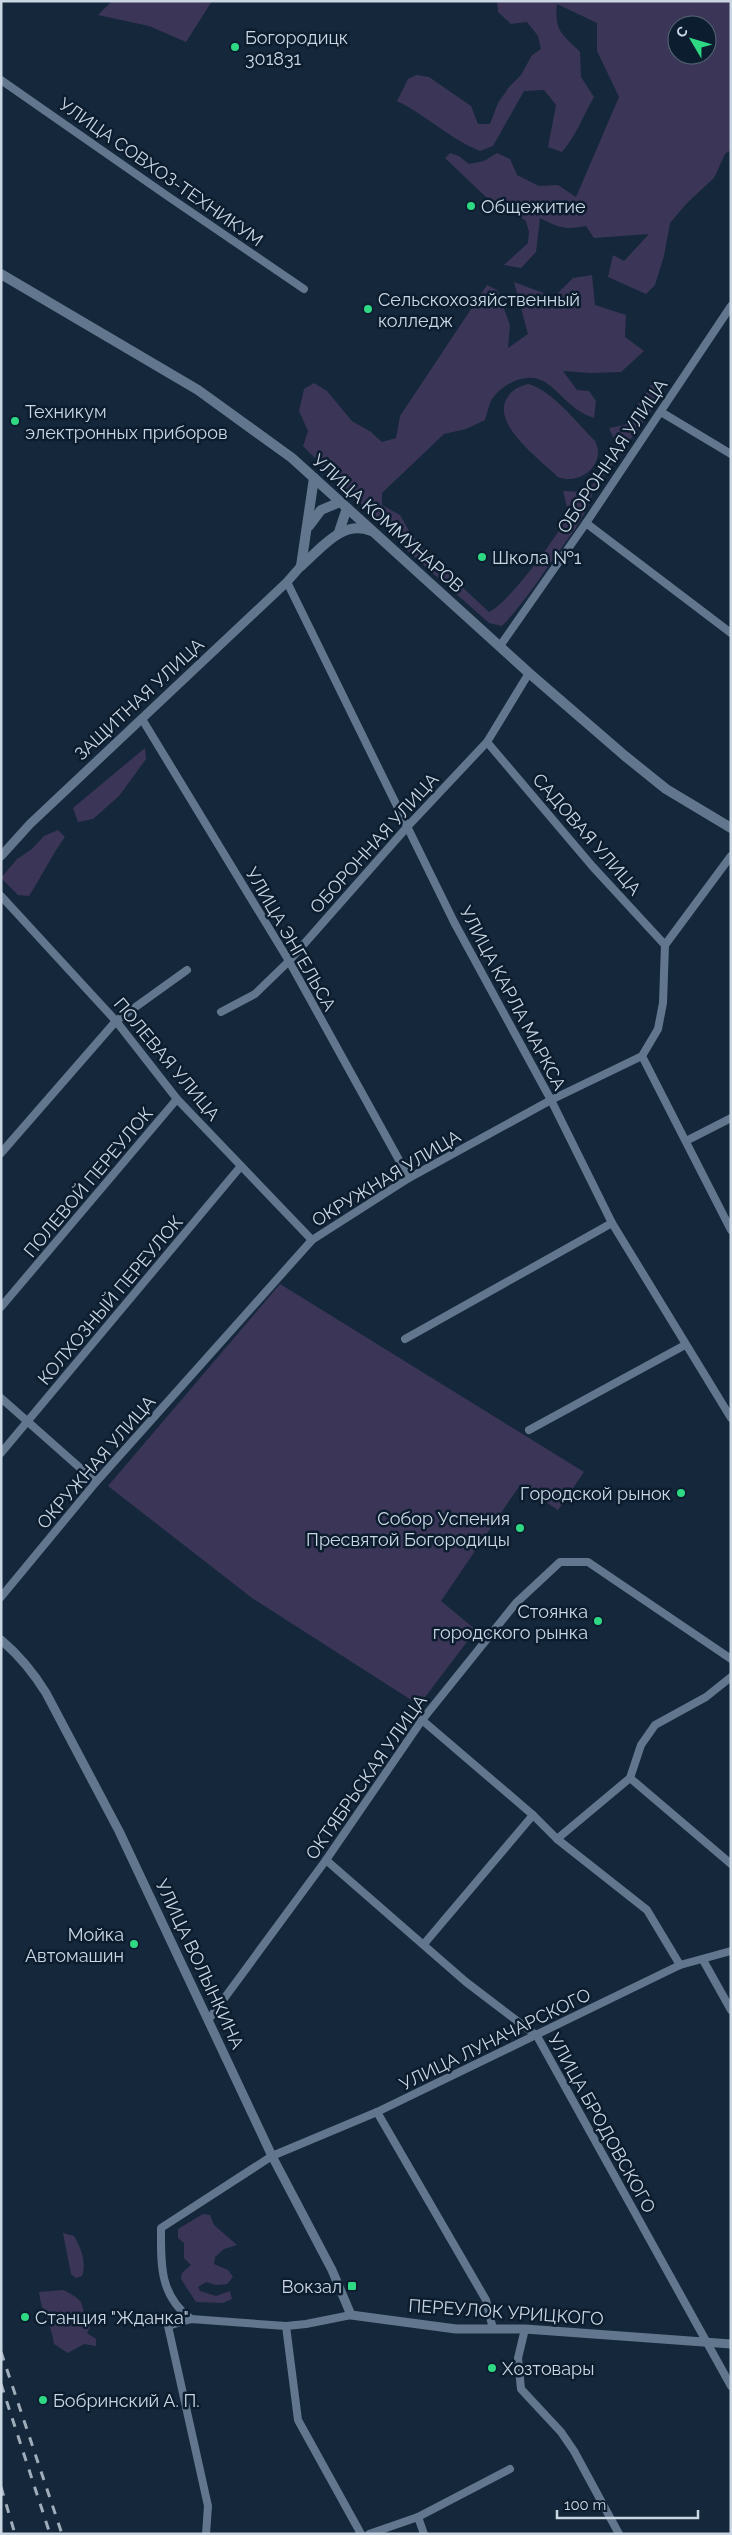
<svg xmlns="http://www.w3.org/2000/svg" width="732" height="2535" viewBox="0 0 732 2535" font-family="Raleway,sans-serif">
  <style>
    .green { fill: #3b3657; fill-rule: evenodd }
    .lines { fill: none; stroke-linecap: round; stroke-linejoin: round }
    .minor { stroke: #62778d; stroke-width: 8 }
    .tertiary { stroke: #62778d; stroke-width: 9 }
    .secondary { stroke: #62778d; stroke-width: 10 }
    .rail { stroke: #9facba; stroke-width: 3; stroke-dasharray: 9 9; stroke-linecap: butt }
    .poi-dot { fill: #2fd883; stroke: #0c1d2f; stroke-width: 2 }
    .labels { text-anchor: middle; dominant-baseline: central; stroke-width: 5; stroke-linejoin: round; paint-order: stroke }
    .poi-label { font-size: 18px; fill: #cbd6e3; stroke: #0c1d2f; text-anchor: start }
    .street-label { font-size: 18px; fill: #cbd6e3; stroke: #0c1d2f }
  </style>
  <rect width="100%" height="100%" fill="#15273a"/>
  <g class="green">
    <polygon points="112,1 212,1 186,42 149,26 98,15"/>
    <path d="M497,1H731V150L725,154L714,178L687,203L670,223L664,256L655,285L646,294L608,277L613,255L624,261L649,234L594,238L586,226C564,230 560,228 540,218L536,252L521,268L504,265L528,243L529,232L526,221L506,207L488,199L445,158L450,153L459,156L469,164L484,161L497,153L510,159L517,175L539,186L558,185L576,197L619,97L597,51V23L557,4C554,31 562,34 580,52L581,77L594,97C583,116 576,136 562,152L548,147L556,105L544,90L524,91L493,146L480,151C450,139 426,115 397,101L408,79L416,75L429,77L471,106L478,124H490L498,103L509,87L521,75L532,55L541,49L538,36L527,22L511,24L498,12ZM677,25H707V55H677Z"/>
    <path d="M592,275L595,305L626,315L625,337L644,351L621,372L590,373L563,371L577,390L589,391L596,401L594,418C569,409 564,395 545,382C527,370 500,385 491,401C488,407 487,414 485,420L466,429L444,434L382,493V505L400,515L411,534L430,557L489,612C511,601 556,537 569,515L563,491L584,492L594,483L616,444L609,428L625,425L651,385H662V396L593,491C587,516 569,537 554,558C538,581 522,605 502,626L489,623L400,544L396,533L371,514L303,446L308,431L299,411L304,389L314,383L327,391L352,421L371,432L382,442L396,438L400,416L487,285L497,290L510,325L508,348L528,334L514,282L554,297L573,278Z"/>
    <path d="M528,384C551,389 578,424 595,441C607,464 580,486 558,477C541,460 496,428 505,402C510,391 517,387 528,384Z"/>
    <polygon points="145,748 146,759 119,796 93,819 78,822 73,808"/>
    <path d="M58,830L65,837C51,856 42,876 29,896L18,895L1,878L17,859L32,849L44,836Z"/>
    <polygon points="280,1284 584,1472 558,1510 520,1485 441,1601 476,1630 419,1705 252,1598 108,1486"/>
    <polygon points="203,2214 210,2215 214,2225 237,2245 224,2249 215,2257 214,2264 228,2270 233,2277 227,2284 216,2285 206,2282 198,2287 200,2291 216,2296 230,2291 232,2299 223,2303 196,2302 181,2279 182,2273 191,2265 184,2258 184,2243 178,2238 178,2229"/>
    <path d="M63,2233L74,2236C81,2248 87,2263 82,2276L76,2278L71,2274Z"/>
    <path d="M63,2290C91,2303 77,2305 90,2327L87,2333L96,2339V2346L84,2344L68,2353L54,2344C52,2325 41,2312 39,2292Z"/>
  </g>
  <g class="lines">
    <g class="minor">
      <polyline points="1,80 166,195 304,289"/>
      <polyline points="661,412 731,454"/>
      <polyline points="586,523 731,633"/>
      <polyline points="287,582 454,922 551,1100 612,1223 731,1418"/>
      <polyline points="500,646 586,523 731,306"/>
      <polyline points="142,719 289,961 409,1178"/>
      <polyline points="487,742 593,867 665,945"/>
      <polyline points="1,896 116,1021 177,1099 312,1240"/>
      <polyline points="221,1012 255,994 289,961 408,826 487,742 529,673"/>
      <polyline points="642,1056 731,1230"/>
      <polyline points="686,1141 731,1118"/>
      <polyline points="1,1153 116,1021 187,970"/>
      <polyline points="1,1307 177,1099"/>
      <polyline points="405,1339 612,1223"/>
      <polyline points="1,1398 96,1482"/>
      <polyline points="529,1430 685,1345"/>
      <polyline points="1,1453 241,1166"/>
      <polyline points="1,1597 96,1482 312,1240 409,1178 551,1100 642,1056 658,1029 663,1003 665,945 731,856"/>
      <polyline points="422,1720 533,1815 557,1839 647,1910 680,1965"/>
      <polyline points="630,1778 731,1864"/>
      <polyline points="557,1839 630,1778 641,1745 655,1725 706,1697 731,1677"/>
      <polyline points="326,1860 466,1982 537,2036 731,2386"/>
      <polyline points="424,1944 533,1815"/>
      <polyline points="703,1960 731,2010"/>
      <polyline points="209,2019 326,1860 422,1720 516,1603 560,1562 588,1562 731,1659"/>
      <polyline points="377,2112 486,2300 493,2329"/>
      <path d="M191,2319C159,2295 161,2264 161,2228L272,2156L377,2112L680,1965L731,1951"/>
      <polyline points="286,2326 298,2420 361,2534"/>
      <polyline points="525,2329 518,2358 521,2389 561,2432 574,2451 619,2534"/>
      <polyline points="418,2517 424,2534"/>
      <polyline points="206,2534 208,2506 168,2326 191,2319 286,2326 306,2324 351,2315"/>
      <polyline points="369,2534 418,2517 510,2469"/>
    </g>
    <g class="tertiary">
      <polyline points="1,856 30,824 287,582 301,566"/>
      <path d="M1,1640C20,1656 33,1672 46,1693L119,1831L272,2156L332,2270L351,2315L456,2329H525L731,2344"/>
    </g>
    <g class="secondary">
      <polyline points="1,274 198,390 292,458 529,673 625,756 666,789 731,828"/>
      <polyline points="309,526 321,510 340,502"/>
      <polyline points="339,532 347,508"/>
      <polyline points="301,566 314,478"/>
      <path d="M301,566C321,549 342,519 371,531"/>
    </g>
    <g class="rail">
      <polyline points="1,2352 62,2534"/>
      <polyline points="1,2384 50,2534"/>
      <polyline points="1,2487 15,2534"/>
    </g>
  </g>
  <g class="poi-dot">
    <circle cx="235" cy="47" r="5"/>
    <circle cx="471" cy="206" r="5"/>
    <circle cx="368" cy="309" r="5"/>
    <circle cx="15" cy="421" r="5"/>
    <circle cx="482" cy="557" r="5"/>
    <circle cx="681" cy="1493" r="5"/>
    <circle cx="520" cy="1528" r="5"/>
    <circle cx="598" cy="1621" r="5"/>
    <circle cx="134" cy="1944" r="5"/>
    <rect x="347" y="2281" width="10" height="10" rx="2.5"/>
    <circle cx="25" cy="2317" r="5"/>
    <circle cx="492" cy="2368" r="5"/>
    <circle cx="43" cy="2400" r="5"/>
  </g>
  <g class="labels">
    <g class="poi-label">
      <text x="245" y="37">Богородицк<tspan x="245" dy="21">301831</tspan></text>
      <text x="481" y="206">Общежитие</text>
      <text x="378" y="299">Сельскохозяйственный<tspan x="378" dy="21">колледж</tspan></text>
      <text x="25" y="411">Техникум<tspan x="25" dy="21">электронных приборов</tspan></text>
      <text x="492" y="557">Школа №1</text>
      <text x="671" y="1493" text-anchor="end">Городской рынок</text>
      <text x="510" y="1518" text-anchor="end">Собор Успения<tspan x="510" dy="21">Пресвятой Богородицы</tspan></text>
      <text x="588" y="1611" text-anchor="end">Cтоянка<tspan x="588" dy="21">городского рынка</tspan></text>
      <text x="124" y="1934" text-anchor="end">Мойка<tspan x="124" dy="21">Автомашин</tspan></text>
      <text x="342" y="2286" text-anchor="end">Вокзал</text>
      <text x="35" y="2317">Станция "Жданка"</text>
      <text x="502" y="2368">Хозтовары</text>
      <text x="53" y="2400">Бобринский А. П.</text>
    </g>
    <g class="street-label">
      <text transform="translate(161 172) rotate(35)">УЛИЦА СОВХОЗ-ТЕХНИКУМ</text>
      <text transform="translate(612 456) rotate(-56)">ОБОРОННАЯ УЛИЦА</text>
      <text transform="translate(388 523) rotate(42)">УЛИЦА КОММУНАРОВ</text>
      <text transform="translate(139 699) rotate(-43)">ЗАЩИТНАЯ УЛИЦА</text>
      <text transform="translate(587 834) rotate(49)">САДОВАЯ УЛИЦА</text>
      <text transform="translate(374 843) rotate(-48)">ОБОРОННАЯ УЛИЦА</text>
      <text transform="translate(291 939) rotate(60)">УЛИЦА ЭНГЕЛЬСА</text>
      <text transform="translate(513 998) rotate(62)">УЛИЦА КАРЛА МАРКСА</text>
      <text transform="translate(167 1059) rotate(50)">ПОЛЕВАЯ УЛИЦА</text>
      <text transform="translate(386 1178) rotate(-31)">ОКРУЖНАЯ УЛИЦА</text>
      <text transform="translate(88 1182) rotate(-50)">ПОЛЕВОЙ ПЕРЕУЛОК</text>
      <text transform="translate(110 1300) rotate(-50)">КОЛХОЗНЫЙ ПЕРЕУЛОК</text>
      <text transform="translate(96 1462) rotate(-49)">ОКРУЖНАЯ УЛИЦА</text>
      <text transform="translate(366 1777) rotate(-55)">ОКТЯБРЬСКАЯ УЛИЦА</text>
      <text transform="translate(200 1964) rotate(65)">УЛИЦА ВОЛЫНКИНА</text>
      <text transform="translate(495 2039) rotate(-26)">УЛИЦА ЛУНАЧАРСКОГО</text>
      <text transform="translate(602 2123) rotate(61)">УЛИЦА БРОДОВСКОГО</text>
      <text transform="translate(506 2312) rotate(4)">ПЕРЕУЛОК УРИЦКОГО</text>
    </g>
  </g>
  <rect width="732" height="2535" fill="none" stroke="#cbd6e3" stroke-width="5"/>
  <g transform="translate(692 40) rotate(308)"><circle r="24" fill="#0c1d2f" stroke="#586777"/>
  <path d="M0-4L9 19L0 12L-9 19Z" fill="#2fd883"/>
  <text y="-8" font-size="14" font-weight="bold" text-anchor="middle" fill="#cbd6e3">С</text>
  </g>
  <path d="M557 2510v8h141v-8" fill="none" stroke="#cbd6e3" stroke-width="2.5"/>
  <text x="564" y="2510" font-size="15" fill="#cbd6e3" stroke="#0c1d2f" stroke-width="4" paint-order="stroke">100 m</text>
</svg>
